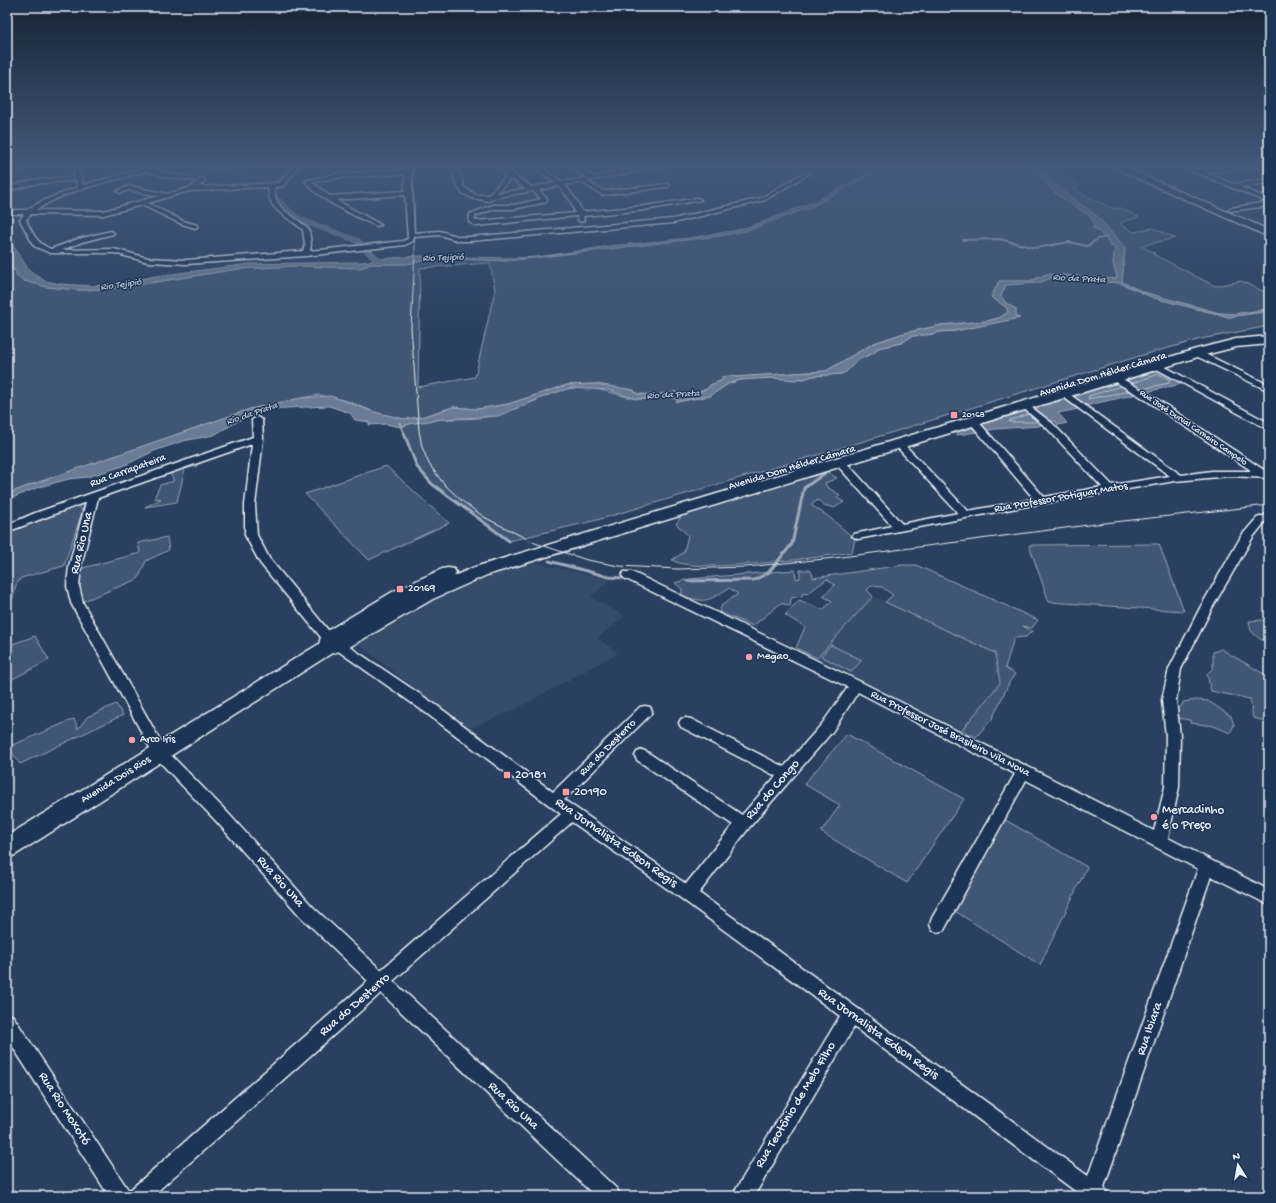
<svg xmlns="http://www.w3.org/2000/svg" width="1276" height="1203" viewBox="0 0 1276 1203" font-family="'Gochi Hand',sans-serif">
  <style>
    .built { fill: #364d6b }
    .green { fill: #415774; stroke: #94a4b6; fill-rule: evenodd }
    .water { fill: #6b7c95; stroke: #9dabbd }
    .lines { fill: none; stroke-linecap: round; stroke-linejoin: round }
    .shore { stroke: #b6c2d0; stroke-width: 1 }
    .stream-far2 { stroke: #9dabbd; stroke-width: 2 }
    .stream-far1 { stroke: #9dabbd; stroke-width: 2.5 }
    .stream { stroke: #9dabbd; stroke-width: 3 }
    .canal { fill: #6b7c95; fill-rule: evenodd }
    .minor-casing { stroke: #e8f1f8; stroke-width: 3 }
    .secondary-casing { stroke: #e8f1f8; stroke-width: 3 }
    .primary-casing { stroke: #e8f1f8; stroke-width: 3 }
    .minor { fill: #1d3557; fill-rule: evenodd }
    .secondary { fill: #1d3557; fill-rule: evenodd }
    .primary { fill: #1d3557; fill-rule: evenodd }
    .tram { stroke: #e8f1f8; stroke-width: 1 }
    .poi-dot { fill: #ff9aa2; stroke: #1d3557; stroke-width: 1.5 }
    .labels { text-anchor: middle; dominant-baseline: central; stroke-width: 3; stroke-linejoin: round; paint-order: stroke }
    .far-poi-label { font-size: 9px; fill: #e8f1f8; stroke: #1d3557; text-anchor: start }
    .far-street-label { font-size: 9px; fill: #e8f1f8; stroke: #1d3557 }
    .far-water-label { font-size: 10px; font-style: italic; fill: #b6c2d0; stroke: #1d3557 }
    .street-label { font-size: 11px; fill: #e8f1f8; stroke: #1d3557 }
    .poi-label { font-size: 11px; fill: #e8f1f8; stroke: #1d3557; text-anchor: start }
    .near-street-label { font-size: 13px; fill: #e8f1f8; stroke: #1d3557 }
    .near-poi-label { font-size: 13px; fill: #e8f1f8; stroke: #1d3557; text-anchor: start }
  </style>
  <rect width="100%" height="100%" fill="#294061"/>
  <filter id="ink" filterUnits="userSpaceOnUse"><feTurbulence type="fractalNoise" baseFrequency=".025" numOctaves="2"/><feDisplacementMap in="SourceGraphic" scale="8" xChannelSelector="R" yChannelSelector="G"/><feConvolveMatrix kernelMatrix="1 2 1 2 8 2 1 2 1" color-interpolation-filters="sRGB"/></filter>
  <g filter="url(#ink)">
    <g class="built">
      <polygon points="645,177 660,185 601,192 594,186"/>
      <polygon points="534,562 610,580 591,597 625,616 597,638 618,653 512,711 467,729 357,643 421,607 475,581"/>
      <polygon points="873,596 995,653 1000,683 962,730 817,658"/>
    </g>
    <g class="green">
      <path d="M888,165H1026L1048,184L1053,192L1083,211L1090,216L1095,224L1094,227L1107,240L1110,245L1115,247L1113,264L1117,276L1116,279L1047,274L1030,281H999L991,297L1006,307L1008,312L999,318L987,321L941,325L901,334L874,343L826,371L735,377L731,376L722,377L723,380L710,385L707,389L695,393H678L675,392L654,395L639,394L629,389L624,390L596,384L567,385L508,404L478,409L453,407L421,417L404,419L374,412L348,401L319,395L301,398L250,409L7,494V261L12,270L16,271L19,277L24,281L47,287L82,290L111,289L238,269L299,266L360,268L371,264H406L438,258L507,261L719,236L745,231L811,207ZM490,263L495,290L475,377L418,387L420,268Z"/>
      <polygon points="1029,165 1039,165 1079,185 1075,189 1089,198 1114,209 1120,208 1139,217 1122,222 1121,225 1134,232 1153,228 1175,238 1141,246 1155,253 1153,254 1215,286 1241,281 1269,294 1269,309 1234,314 1219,313 1143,292 1122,282 1125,251 1098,217 1053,184 1050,181 1052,179 1045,175 1046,173"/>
      <polygon points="1183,165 1240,165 1198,170"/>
      <path d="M1049,277L1120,283L1154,298L1229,317L1269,311V326L1201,339L1143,355L848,446L597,520L509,541L432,484L417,467L401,427C425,417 454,420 479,418C494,416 509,411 523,406C539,400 554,390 571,388C595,385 614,395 637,399C650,401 666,393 679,400L677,402L710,396L728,384L740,380L761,378L804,379L813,376L841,374L858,360L875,352L878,348L901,343L912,336L935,334L938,332L955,331L1017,318L1001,296C1002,292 1002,287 1006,285C1017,278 1034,289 1049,277Z"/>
      <polygon points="198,461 197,466 185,469 177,502 145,507 161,499 154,498 160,485 174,481 169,471"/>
      <polygon points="386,466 449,523 369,560 305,494"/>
      <path d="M826,471L837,478L825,483L827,487L840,495L837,498L844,502L834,508L824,505L818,500L811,505L829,517L855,539L852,552C821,557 693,575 672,560L684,552L688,535L676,524L683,514Z"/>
      <polygon points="80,504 82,512 64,566 21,578 16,585 10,609 7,610 7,531"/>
      <polygon points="167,537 169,550 146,561 138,579 81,602 79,569 140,553 138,543"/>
      <polygon points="1159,544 1184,611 1049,602 1029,545"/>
      <path d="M903,565H916L1038,620L1032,628L1023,626L1032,631L1026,637L1014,638L1005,668L1015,674L1010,681L992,719L976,737L962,730L1000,683L995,653L885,602L893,595L882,587L871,586L867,590L873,596L817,658L796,648L805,627L785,615L799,600L823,610L832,601L823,596L835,585L827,579L807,594L803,593L802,596L791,598L790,606L781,603L753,626L719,612L722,605L738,594L729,588C706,602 708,603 682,596V589L675,583L689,579L795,570L796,579L800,578V570H810L813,575V578Z"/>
      <polygon points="1262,620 1269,622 1269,631 1267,632 1269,638 1261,640 1251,631 1249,621"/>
      <polygon points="35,636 49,660 7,682 7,646"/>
      <polygon points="831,645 862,660 851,672 821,656"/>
      <polygon points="1221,649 1269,677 1269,722 1253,718 1250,699 1211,691 1207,674 1213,668 1213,652"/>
      <polygon points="1196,700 1208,701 1231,716 1234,725 1230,733 1214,726 1190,723 1190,720 1177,718 1175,708 1182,706 1183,702"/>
      <polygon points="116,704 123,715 20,764 8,747 74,719 78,729 87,717"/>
      <polygon points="847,734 964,799 907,883 821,832 840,805 804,784"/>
      <polygon points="1002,818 1087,867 1040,965 947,906"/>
    </g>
    <g class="water">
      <polygon points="882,165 888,165 811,207 745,231 719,236 507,261 438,258 406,264 371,264 360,268 299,266 238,269 111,289 77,290 47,287 24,281 16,275 16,271 10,267 11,265 7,261 7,235 28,269 45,281 60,284 91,286 117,284 156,276 250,264 362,262 380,259 417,256 508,258 537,257 610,246 689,238 738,230 760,223 820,199"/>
      <path d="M1026,165L1046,173L1045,175L1052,179L1050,181L1053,184L1098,217L1125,247L1122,282L1143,292L1219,313L1234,314L1269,309V311L1229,317L1154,298L1120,283L1054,277L1038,283L1006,285L1001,296L1006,303L1016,309V317L1020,318L955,331L938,332L936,334L912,336L901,343L878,348L875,352L858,360L846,372L841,374L813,376L804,379L798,378L796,380L773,378L740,380L728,384L710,396L689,399L676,402L678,400L668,397L637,399L608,390L571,388L548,395L498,416L443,419L408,424L400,427L386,424L369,425V422L355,420L350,413L329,406L267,409L242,419L214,435L183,441L154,451L123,466L87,477L69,479L39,487L7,500V494L30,485L250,409L301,398L331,396L374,412L404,419L421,417L453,407L478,409L508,404L567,385L596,384L634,390L635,393L639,394L654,395L676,392L678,393H695L707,389L710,385L723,380L721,377L731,376L735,377L826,371L874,343L901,334L941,325L987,321L999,318L1008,312L1006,307L991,297L999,281H1030L1047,274L1116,279L1117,276L1113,264L1115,247L1109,246L1110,244C1107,237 1098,230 1091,227L1095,226L1090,216L1063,199L1048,186V184Z"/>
      <polygon points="1160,370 1186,383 1084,406 1078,409 1058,413 1067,423 1058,425 1055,421 1048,421 1039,426 996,429 957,435 953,431 1047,405"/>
    </g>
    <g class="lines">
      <g class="shore">
        <polyline points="1132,383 1159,374 1170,380 1169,383 1142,389"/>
        <polyline points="1121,386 1089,396 1088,399 1130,391"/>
        <polyline points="1029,414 1010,420 1009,422 1038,422"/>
      </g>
      <polyline class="stream-far2" points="963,240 999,239 1036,248 1069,242 1087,246 1098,239 1107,237"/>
      <polyline class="stream-far1" points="400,423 404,434"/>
      <g class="stream">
        <polyline points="404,433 417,467 432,484 509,541"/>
        <polyline points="549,561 609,577 623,578"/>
        <polyline points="687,581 754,580 768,573 792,544 804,488 825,473"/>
      </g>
      <polygon class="canal" points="289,165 295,165 276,188 276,194 298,215 309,220 359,238 382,259 382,263 376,263 353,242 303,224 294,217 271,195 270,188"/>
      <g class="minor-casing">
        <g id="minor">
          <polygon points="32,165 51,165 7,171 7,167"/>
          <path d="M76,165H82L79,169L83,185L144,168L148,165H155L151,168L168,173L204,179L205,180L199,187L279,183L294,165H300L283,186L275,187C271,210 297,216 309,230L311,244L310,251L403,241L408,239L405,195L336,200L381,225L376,226C352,214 322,202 305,181L335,174L405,170V165H411L414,233L440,231L460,237H470L673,219L761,198L805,172L810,173L765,200L673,223L470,241H460L440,235L414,237L413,241L405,245L306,256L186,264L148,262L114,253H50L34,246L20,220L24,214H7V210H27L40,202L78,187L76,180L34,184L7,191V187L34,180L75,177L73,169ZM146,171L167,177L197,181L192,187L167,194L129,186L117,191L120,193L129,190L159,196L103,211L36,210C68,189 109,182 146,171ZM405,174V191L330,196L312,182L335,178ZM268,187C268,212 287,215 303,230L305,244L303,251L186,260L148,258L114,249L62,250L82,242L113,234L114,233L111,231L78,239L51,249C37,244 32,233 26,220L31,214L103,215L142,205L179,223L195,228L198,226L197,225L183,221L148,203L189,191Z"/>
          <polygon points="199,165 244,165 245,166 242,168 202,167"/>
          <path d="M451,165H457L464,187L476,195H489L507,175L495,165H501L531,187L556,183L532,165H539L562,182L586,178L569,165H576L593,177L617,172L605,165C613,165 616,170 623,171C631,173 660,165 672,165L587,181L603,191L669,184V186L667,187L602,195L581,182L565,185L577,201L582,212L645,206L698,198L701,200L645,210L583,216L584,220L581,222L579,221L577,216L476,226L469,222L470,214L493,205H514L541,199L533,191L493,198L489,201L472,198L462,193L456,183ZM511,178L525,189L497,193ZM559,186L571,201L575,213L475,221V216L494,209H514L546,202L547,199L539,190Z"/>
          <polygon points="1178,165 1186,165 1199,170 1242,165 1257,165 1254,167 1206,173 1233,184 1269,179 1269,183 1240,187 1269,199 1269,206 1229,211 1229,209 1231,208 1267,202"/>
          <polygon points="1263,165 1269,165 1269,168"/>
          <polygon points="1197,350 1269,385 1269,391 1194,355 1193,353"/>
          <polygon points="1158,363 1269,423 1269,430 1155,368 1155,364"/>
          <polygon points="1115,375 1146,392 1267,472 1269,474 1269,478 1230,476 1175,481 1022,507 858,539 852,536 854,534 892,526 837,465 836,463 837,461 845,461 902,524 958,513 896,446 894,444 896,442 902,442 968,511 1034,499 971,424 971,420 977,420 1044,497 1102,487 1047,428 1023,408 1021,406 1026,403 1053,424 1112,485 1170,476 1062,396 1062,392 1065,391 1181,475 1212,471 1252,471 1140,396 1112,380 1111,378"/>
          <path d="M257,417L262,420L263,439L255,505L257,535L269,558L332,635L436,705L553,792L640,707L645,706L650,707L652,711L650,715L564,800L686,884L733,825L637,760L635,756L637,752L642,750L647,752L742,815L776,776L681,727L679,723L681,719L686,718L691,719L784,767L822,724L848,687L624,578L622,575L624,572H632L861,682L1154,831L1165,787L1166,736L1162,700L1169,669L1200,608L1242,535L1257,518L1269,514V521L1265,522L1253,537L1212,608L1181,669L1176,700L1180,736L1179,787L1168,838L1269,890V905L1211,876L1104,1187L1109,1196H1082L854,1027L754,1196H732L840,1016L682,899L572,822L393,981L617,1189L620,1196H595L381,993L152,1196H109L7,1038V1013L13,1016L129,1191L368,981L301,917L216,821L155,757L71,603L67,586L69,566L86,502L7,532V525L35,513L253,437L252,420ZM252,444L245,505V535L260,563L324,641L426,713L561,814L381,970L313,907L226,811L165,749L83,603L79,586L81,566L98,498ZM858,692L1015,774L932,918L930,924L932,930L938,932L944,930L1026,780L1198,869L1088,1176L699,893L748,829L832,732Z"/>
        </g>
      </g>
      <g class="secondary-casing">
        <polygon id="secondary" points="1269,336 1269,344 1236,347 1201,356 487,575 433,599 344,650 332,653 15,855 7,858 7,836 319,644 322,634 394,591 442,569 448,568 454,569 456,573 454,576 475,567 1193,350 1236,339"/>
      </g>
      <g class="primary-casing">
        <polygon id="primary" points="1108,165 1120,165 1269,230 1269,237"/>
      </g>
      <use href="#minor" class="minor"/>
      <use href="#secondary" class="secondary"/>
      <use href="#primary" class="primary"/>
      <polyline class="tram" points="413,165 415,254 411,328 419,431 422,447 429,464 443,483 462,501 484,517 535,543 587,560 619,566 678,569 746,567 834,558 1096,524 1269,505"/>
    </g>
  </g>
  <linearGradient id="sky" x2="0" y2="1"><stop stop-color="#172335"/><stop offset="0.5" stop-color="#43597b"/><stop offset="1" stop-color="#43597b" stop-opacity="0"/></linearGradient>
  <rect width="1276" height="333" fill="url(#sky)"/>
  <g class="poi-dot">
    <rect x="950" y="411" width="8" height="8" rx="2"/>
    <rect x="396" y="585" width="8" height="8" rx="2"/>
    <circle cx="749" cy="657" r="4"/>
    <circle cx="132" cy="740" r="4"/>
    <rect x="503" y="771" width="8" height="8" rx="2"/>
    <rect x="562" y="788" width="8" height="8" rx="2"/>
    <circle cx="1154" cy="817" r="4"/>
  </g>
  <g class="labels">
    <g class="far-poi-label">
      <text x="962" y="415">20168</text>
    </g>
    <g class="far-street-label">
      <text transform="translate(1193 428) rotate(34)">Rua José Durval Carneiro Campelo</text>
    </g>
    <g class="far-water-label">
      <text transform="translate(443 258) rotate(-2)">Rio Tejipió</text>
      <text transform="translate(1079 279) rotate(3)">Rio da Prata</text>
      <text transform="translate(121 285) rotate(-8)">Rio Tejipió</text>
      <text transform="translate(673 395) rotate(-3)">Rio da Prata</text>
      <text transform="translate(252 414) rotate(-19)">Rio da Prata</text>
    </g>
    <g class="street-label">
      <text transform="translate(1103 375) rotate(-17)">Avenida Dom Hélder Câmara</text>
      <text transform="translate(792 468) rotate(-17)">Avenida Dom Hélder Câmara</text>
      <text transform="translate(128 471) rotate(-20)">Rua Carrapateira</text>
      <text transform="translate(1061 498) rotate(-10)">Rua Professor Potiguar Matos</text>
      <text transform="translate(950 734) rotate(27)">Rua Professor José Brasileiro Vila Nova</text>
      <text transform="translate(608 748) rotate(-45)">Rua do Desterro</text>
      <text transform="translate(116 780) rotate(-32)">Avenida Dois Rios</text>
    </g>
    <g class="poi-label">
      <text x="408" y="589">20169</text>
      <text x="757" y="657">Megao</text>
      <text x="140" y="740">Arco Iris</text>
    </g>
    <g class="near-street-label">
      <text transform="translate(82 543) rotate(-77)">Rua Rio Una</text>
      <text transform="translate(773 790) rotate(-49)">Rua do Congo</text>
      <text transform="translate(616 843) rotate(35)">Rua Jornalista Edson Regis</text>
      <text transform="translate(280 882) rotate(48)">Rua Rio Una</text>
      <text transform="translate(355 1005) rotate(-41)">Rua do Desterro</text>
      <text transform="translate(1150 1029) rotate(-71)">Rua Ibiara</text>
      <text transform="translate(878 1034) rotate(36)">Rua Jornalista Edson Regis</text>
      <text transform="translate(796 1105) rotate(-59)">Rua Teotônio de Melo Filho</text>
      <text transform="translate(513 1106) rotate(43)">Rua Rio Una</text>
      <text transform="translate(64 1109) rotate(57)">Rua Rio Moxotó</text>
    </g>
    <g class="near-poi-label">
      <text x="515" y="775">20181</text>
      <text x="574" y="792">20190</text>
      <text x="1162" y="810">Mercadinho<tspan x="1162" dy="15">é o Preço</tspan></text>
    </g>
  </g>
  <rect width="1276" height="1203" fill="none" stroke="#1d3557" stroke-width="24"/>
  <rect x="12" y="12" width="1252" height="1179" fill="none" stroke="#e8f1f8" stroke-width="1.5" filter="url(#ink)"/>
  <g transform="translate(1238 1165) rotate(349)" stroke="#1d3557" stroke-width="3" paint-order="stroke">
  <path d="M0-3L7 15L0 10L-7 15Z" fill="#e8f1f8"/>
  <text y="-6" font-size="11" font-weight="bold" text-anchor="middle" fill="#e8f1f8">N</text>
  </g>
</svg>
